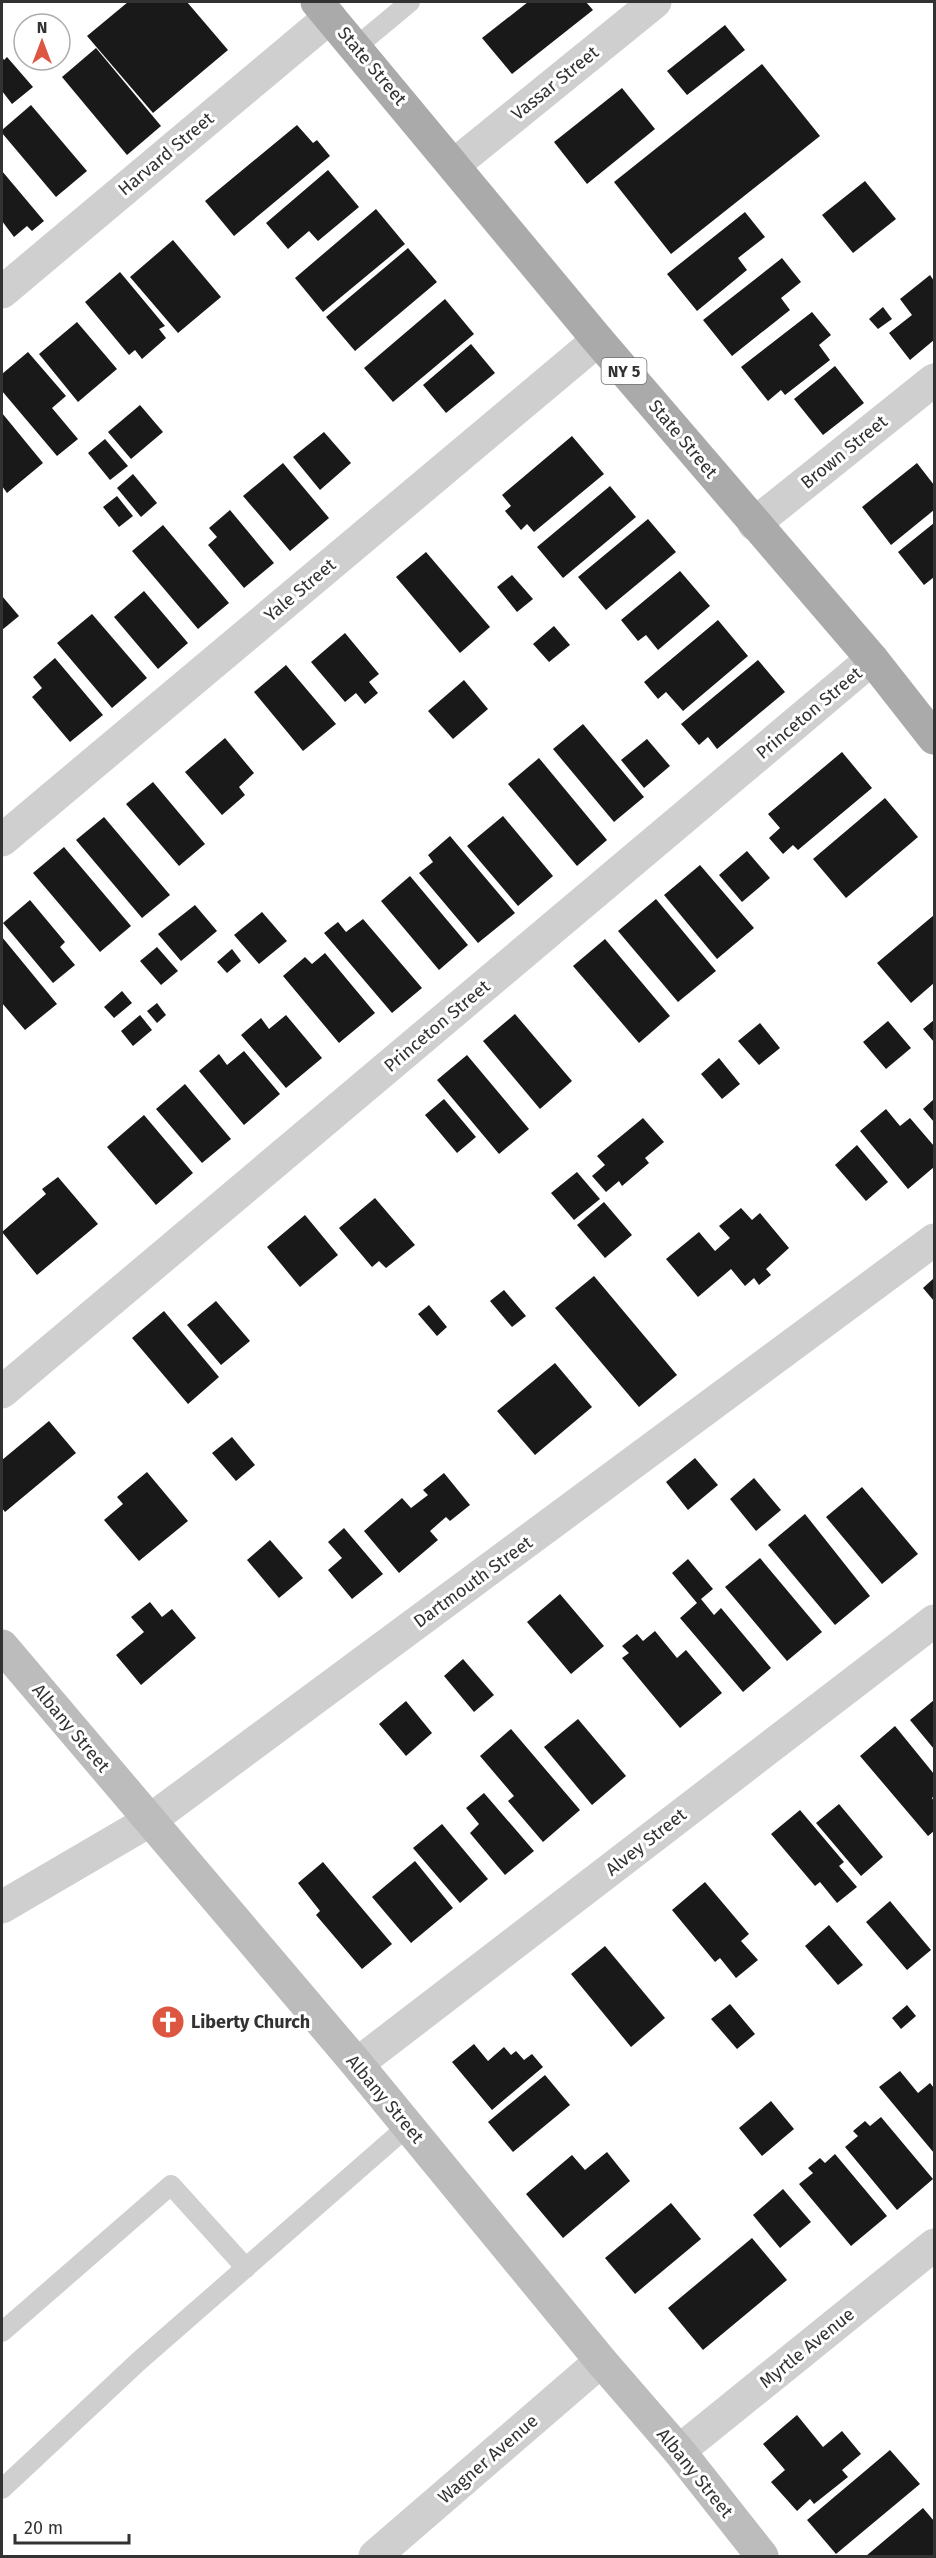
<svg xmlns="http://www.w3.org/2000/svg" width="936" height="2558" viewBox="0 0 936 2558" font-family="'Fira Sans',sans-serif">
  <style>
    .building { fill: #191919 }
    .lines { fill: none; stroke-linecap: round; stroke-linejoin: round }
    .lane { stroke: #cfcfcf; stroke-width: 20 }
    .street { stroke: #cfcfcf; stroke-width: 33 }
    .secondary { stroke: #bcbcbc; stroke-width: 33 }
    .primary { stroke: #aaa; stroke-width: 33 }
    .labels { text-anchor: middle; dominant-baseline: central; stroke-width: 6; stroke-linejoin: round; paint-order: stroke }
    .shield { fill: #fff; stroke: #707070; stroke-width: 1.5 }
    .shield-label { font-size: 16px; font-weight: bold; fill: #323232 }
    .street-label { font-size: 18px; fill: #323232; stroke: #fff }
    .poi-label { font-size: 18px; font-weight: bold; fill: #323232; stroke: #fff; text-anchor: start }
  </style>
  <rect width="100%" height="100%" fill="#fff"/>
  <g class="building">
    <polygon points="128,2 187,2 228,50 153,113 87,36"/>
    <polygon points="528,2 586,2 593,10 512,74 482,38"/>
    <polygon points="725,25 745,50 687,95 667,71"/>
    <polygon points="96,48 161,126 127,155 62,77"/>
    <polygon points="2,57 4,60 7,57 33,87 12,104 2,91"/>
    <polygon points="762,64 820,136 671,254 614,182"/>
    <polygon points="622,88 655,129 587,184 554,142"/>
    <polygon points="31,105 87,171 56,197 2,133 2,130"/>
    <polygon points="297,125 313,143 317,140 330,156 234,236 205,201"/>
    <polygon points="328,170 359,207 318,241 309,231 288,249 266,223"/>
    <polygon points="2,171 44,221 32,231 27,226 14,237 2,221"/>
    <polygon points="865,181 896,219 853,253 822,215"/>
    <polygon points="376,209 405,244 323,312 295,278"/>
    <polygon points="745,212 765,237 738,258 747,270 697,311 667,274"/>
    <polygon points="173,240 221,297 178,333 130,277"/>
    <polygon points="408,248 437,282 355,351 326,317"/>
    <polygon points="782,258 801,282 781,298 790,310 732,356 703,320"/>
    <polygon points="120,272 165,326 159,329 166,338 142,359 135,350 129,355 85,302"/>
    <polygon points="930,275 934,281 934,340 910,360 889,333 912,315 900,299"/>
    <polygon points="445,299 474,334 393,402 364,368"/>
    <polygon points="883,307 892,319 878,329 869,319"/>
    <polygon points="812,312 831,335 819,345 830,360 785,395 781,390 768,401 741,367"/>
    <polygon points="77,322 117,369 78,402 39,354"/>
    <polygon points="471,344 495,373 446,413 423,385"/>
    <polygon points="28,352 66,396 52,408 78,439 57,456 2,391 2,374"/>
    <polygon points="835,366 864,403 823,435 794,399"/>
    <polygon points="140,405 163,432 131,459 108,432"/>
    <polygon points="2,413 43,463 7,493 2,486"/>
    <polygon points="324,432 351,463 320,490 293,457"/>
    <polygon points="572,436 604,474 534,532 527,524 521,530 505,511 511,506 502,495"/>
    <polygon points="105,439 128,466 110,480 88,453"/>
    <polygon points="283,463 329,518 290,551 243,496"/>
    <polygon points="917,463 934,485 934,510 891,545 862,507"/>
    <polygon points="133,474 157,503 141,517 117,488"/>
    <polygon points="610,486 636,517 563,578 537,547"/>
    <polygon points="117,496 133,516 119,527 103,507"/>
    <polygon points="230,510 274,563 244,588 208,545 217,537 209,528"/>
    <polygon points="648,519 676,552 606,610 578,577"/>
    <polygon points="934,523 934,577 924,585 898,552"/>
    <polygon points="163,525 229,603 198,629 132,551"/>
    <polygon points="426,552 490,627 460,653 396,577"/>
    <polygon points="680,571 710,606 658,650 646,635 638,641 621,620"/>
    <polygon points="512,575 533,599 517,612 497,587"/>
    <polygon points="144,591 188,643 158,669 114,617"/>
    <polygon points="2,596 19,616 2,630"/>
    <polygon points="92,614 147,678 112,708 57,643"/>
    <polygon points="718,620 748,656 683,711 666,692 658,699 644,682"/>
    <polygon points="554,626 570,645 549,662 533,644"/>
    <polygon points="345,633 379,674 369,682 378,693 365,704 356,693 345,702 311,662"/>
    <polygon points="55,658 103,715 70,742 32,697 42,688 33,677"/>
    <polygon points="758,660 785,692 717,749 708,737 699,745 681,724"/>
    <polygon points="286,665 336,724 303,751 254,692"/>
    <polygon points="464,680 488,709 453,739 428,711"/>
    <polygon points="583,724 644,797 614,822 553,749"/>
    <polygon points="225,738 254,773 239,787 245,795 222,815 185,772"/>
    <polygon points="647,739 670,766 644,788 621,760"/>
    <polygon points="842,752 872,788 798,850 793,845 783,854 769,838 780,828 768,814"/>
    <polygon points="539,758 607,840 577,866 508,784"/>
    <polygon points="153,782 205,844 179,866 126,804"/>
    <polygon points="885,798 918,837 846,898 813,859"/>
    <polygon points="503,816 553,876 518,906 467,846"/>
    <polygon points="104,817 170,895 142,918 76,840"/>
    <polygon points="450,836 515,913 478,943 419,873 433,862 428,855"/>
    <polygon points="64,847 131,926 100,952 33,873"/>
    <polygon points="747,851 770,878 742,902 719,875"/>
    <polygon points="700,865 754,928 717,959 664,895"/>
    <polygon points="410,876 468,945 439,970 381,901"/>
    <polygon points="656,899 716,971 678,1002 618,931"/>
    <polygon points="30,900 65,942 60,947 75,965 53,983 3,923"/>
    <polygon points="195,905 217,931 181,961 158,934"/>
    <polygon points="262,912 287,941 259,964 234,935"/>
    <polygon points="934,915 934,983 911,1003 877,963"/>
    <polygon points="363,919 422,988 392,1013 324,933 338,922 346,932"/>
    <polygon points="2,937 57,1004 25,1030 2,1003"/>
    <polygon points="605,939 670,1016 639,1043 573,966"/>
    <polygon points="157,947 178,971 161,985 140,961"/>
    <polygon points="232,949 241,961 227,973 217,962"/>
    <polygon points="325,953 375,1013 339,1043 283,976 305,957 312,964"/>
    <polygon points="122,991 132,1003 114,1018 104,1007"/>
    <polygon points="157,1003 166,1015 157,1023 147,1011"/>
    <polygon points="515,1014 572,1081 540,1109 483,1041"/>
    <polygon points="140,1015 152,1030 133,1046 121,1031"/>
    <polygon points="286,1015 322,1058 286,1088 241,1035 261,1018 269,1029"/>
    <polygon points="934,1020 934,1042 923,1029"/>
    <polygon points="888,1021 911,1048 886,1069 863,1042"/>
    <polygon points="760,1023 780,1048 759,1065 738,1041"/>
    <polygon points="244,1051 280,1094 244,1125 199,1071 219,1054 227,1065"/>
    <polygon points="467,1055 529,1129 499,1154 437,1080"/>
    <polygon points="719,1058 740,1084 722,1099 701,1074"/>
    <polygon points="185,1084 231,1139 202,1163 156,1109"/>
    <polygon points="444,1099 476,1137 457,1153 425,1115"/>
    <polygon points="934,1099 934,1122 923,1109"/>
    <polygon points="886,1109 900,1126 910,1118 934,1146 934,1167 908,1189 860,1131"/>
    <polygon points="144,1115 193,1173 156,1205 107,1147"/>
    <polygon points="643,1118 664,1142 645,1158 649,1163 622,1186 619,1181 606,1192 592,1176 605,1165 597,1156"/>
    <polygon points="857,1145 888,1182 866,1201 835,1165"/>
    <polygon points="577,1172 600,1199 574,1220 551,1193"/>
    <polygon points="58,1177 98,1224 37,1275 2,1232 46,1194 42,1189"/>
    <polygon points="375,1198 415,1245 386,1268 379,1261 372,1267 339,1228"/>
    <polygon points="604,1202 632,1235 605,1258 577,1225"/>
    <polygon points="741,1208 752,1220 760,1213 789,1248 766,1269 771,1275 759,1285 754,1278 745,1286 731,1269 698,1297 666,1259 699,1232 715,1251 730,1238 719,1226"/>
    <polygon points="305,1215 338,1255 300,1287 267,1247"/>
    <polygon points="594,1276 677,1375 639,1407 555,1308"/>
    <polygon points="934,1278 934,1301 923,1288"/>
    <polygon points="504,1290 526,1316 512,1327 490,1301"/>
    <polygon points="216,1301 250,1341 221,1365 187,1325"/>
    <polygon points="429,1305 447,1327 437,1336 418,1314"/>
    <polygon points="164,1311 219,1377 188,1404 132,1338"/>
    <polygon points="555,1363 592,1407 535,1455 497,1411"/>
    <polygon points="49,1421 76,1453 5,1512 2,1508 2,1460"/>
    <polygon points="232,1437 255,1465 236,1481 212,1453"/>
    <polygon points="695,1458 718,1485 688,1510 666,1482"/>
    <polygon points="147,1472 188,1521 139,1561 104,1520 123,1504 117,1497"/>
    <polygon points="444,1473 470,1505 450,1521 446,1517 430,1531 438,1540 399,1573 364,1531 402,1498 411,1508 428,1495 423,1490"/>
    <polygon points="754,1478 781,1510 756,1531 730,1499"/>
    <polygon points="862,1487 918,1554 882,1584 826,1517"/>
    <polygon points="805,1514 870,1596 835,1625 768,1545"/>
    <polygon points="344,1528 383,1574 352,1599 328,1570 342,1558 328,1542"/>
    <polygon points="270,1540 303,1578 279,1598 247,1560"/>
    <polygon points="760,1558 822,1632 787,1661 725,1587"/>
    <polygon points="688,1559 713,1589 701,1599 714,1615 721,1608 771,1668 743,1692 680,1618 697,1603 672,1573"/>
    <polygon points="560,1594 604,1646 571,1674 527,1622"/>
    <polygon points="150,1602 162,1617 172,1609 196,1638 141,1685 116,1655 144,1632 131,1617"/>
    <polygon points="655,1631 677,1658 686,1650 722,1693 680,1728 622,1658 629,1653 622,1646 637,1634 643,1641"/>
    <polygon points="463,1659 494,1695 474,1712 444,1676"/>
    <polygon points="934,1700 934,1749 910,1720"/>
    <polygon points="406,1701 432,1733 406,1756 379,1724"/>
    <polygon points="578,1719 626,1776 592,1805 544,1747"/>
    <polygon points="895,1726 934,1774 934,1796 932,1798 934,1801 934,1831 928,1836 860,1756"/>
    <polygon points="511,1729 580,1810 543,1842 508,1801 514,1796 480,1756"/>
    <polygon points="484,1793 534,1851 505,1875 470,1833 479,1824 466,1808"/>
    <polygon points="839,1804 883,1857 861,1876 816,1823"/>
    <polygon points="800,1810 844,1862 839,1866 857,1887 837,1903 820,1882 815,1886 771,1834"/>
    <polygon points="442,1824 488,1879 460,1903 413,1848"/>
    <polygon points="415,1861 453,1908 411,1943 372,1897"/>
    <polygon points="323,1862 392,1944 362,1969 316,1915 320,1911 298,1883"/>
    <polygon points="705,1882 749,1934 741,1941 758,1960 736,1978 720,1958 715,1962 672,1910"/>
    <polygon points="890,1901 931,1950 907,1970 866,1922"/>
    <polygon points="829,1925 863,1965 838,1985 805,1946"/>
    <polygon points="605,1946 665,2018 631,2047 571,1974"/>
    <polygon points="730,2004 755,2034 737,2049 711,2019"/>
    <polygon points="907,2005 916,2016 901,2029 892,2018"/>
    <polygon points="474,2044 488,2061 504,2047 511,2055 516,2051 524,2060 532,2054 543,2067 492,2110 452,2062"/>
    <polygon points="900,2071 918,2093 930,2083 934,2088 934,2153 879,2087"/>
    <polygon points="545,2075 570,2105 513,2152 488,2122"/>
    <polygon points="771,2101 794,2129 762,2156 739,2128"/>
    <polygon points="881,2117 933,2179 897,2210 845,2147 858,2136 853,2131 865,2121 870,2126"/>
    <polygon points="607,2152 630,2181 563,2238 526,2194 572,2155 585,2170"/>
    <polygon points="835,2154 887,2216 851,2246 799,2184 813,2173 808,2168 820,2158 825,2163"/>
    <polygon points="783,2189 811,2222 780,2248 753,2215"/>
    <polygon points="671,2203 701,2239 635,2294 605,2258"/>
    <polygon points="752,2238 787,2280 703,2350 668,2308"/>
    <polygon points="797,2415 823,2447 842,2431 861,2454 842,2470 848,2477 814,2504 810,2499 797,2511 771,2482 785,2470 763,2444"/>
    <polygon points="890,2450 920,2484 836,2554 807,2520"/>
    <polygon points="923,2508 934,2521 934,2556 866,2556"/>
  </g>
  <g class="lines">
    <g class="lane">
      <polyline points="356,47 410,2"/>
      <polyline points="2,2332 171,2185 246,2268"/>
      <polyline points="2,2489 139,2361 408,2126"/>
    </g>
    <g class="street">
      <polyline points="454,165 655,2"/>
      <polyline points="2,292 330,17"/>
      <polyline points="754,524 934,380"/>
      <polyline points="2,840 598,340"/>
      <polyline points="2,1392 872,659"/>
      <polyline points="2,1907 149,1821 934,1240"/>
      <polyline points="357,2064 934,1621"/>
      <polyline points="679,2451 934,2245"/>
      <polyline points="375,2556 601,2361"/>
    </g>
    <polyline class="secondary" points="2,1646 357,2064 601,2361 679,2451 762,2556"/>
    <polyline class="primary" points="317,2 598,340 872,659 934,738"/>
  </g>
  <defs>
    <g id="church-disc" transform="scale(1.725)"><circle r="9.5" fill="#dc5641" stroke="#fff"/><path d="M-1.2-6h2.4v3.5h3.3v2.4h-3.3V6h-2.4V-.1h-3.3v-2.4h3.3Z" fill="#fff"/></g>
  </defs>
  <g fill-rule="evenodd">
    <use href="#church-disc" x="168" y="2022"/>
  </g>
  <g class="labels">
    <rect class="shield" x="601.5" y="358" width="45" height="26" rx="4.5"/>
    <g class="shield-label">
      <text x="624" y="371">NY 5</text>
    </g>
    <g class="street-label">
      <text transform="translate(372 66) rotate(50)">State Street</text>
      <text transform="translate(555 83) rotate(-39)">Vassar Street</text>
      <text transform="translate(166 154) rotate(-40)">Harvard Street</text>
      <text transform="translate(683 439) rotate(50)">State Street</text>
      <text transform="translate(844 452) rotate(-39)">Brown Street</text>
      <text transform="translate(300 590) rotate(-40)">Yale Street</text>
      <text transform="translate(809 713) rotate(-40)">Princeton Street</text>
      <text transform="translate(437 1026) rotate(-40)">Princeton Street</text>
      <text transform="translate(473 1582) rotate(-36)">Dartmouth Street</text>
      <text transform="translate(71 1728) rotate(50)">Albany Street</text>
      <text transform="translate(646 1842) rotate(-38)">Alvey Street</text>
      <text transform="translate(385 2099) rotate(50)">Albany Street</text>
      <text transform="translate(807 2348) rotate(-39)">Myrtle Avenue</text>
      <text transform="translate(488 2459) rotate(-41)">Wagner Avenue</text>
      <text transform="translate(695 2473) rotate(51)">Albany Street</text>
    </g>
    <g class="poi-label">
      <text x="191" y="2022">Liberty Church</text>
    </g>
  </g>
  <rect width="936" height="2558" fill="none" stroke="#323232" stroke-width="6"/>
  <g transform="translate(42 42)"><circle r="28" fill="#ffffff" stroke="#adadad" stroke-width="1.5"/>
  <path d="M0-4.5L10 22L0 15L-10 22Z" fill="#dc5641"/>
  <text y="-9" font-size="16" font-weight="bold" text-anchor="middle" fill="#323232">N</text>
  </g>
  <path d="M15 2534v9h114v-9" fill="none" stroke="#323232" stroke-width="3"/>
  <text x="24" y="2534" font-size="18" fill="#323232" stroke="#ffffff" stroke-width="4.5" paint-order="stroke">20 m</text>
</svg>
